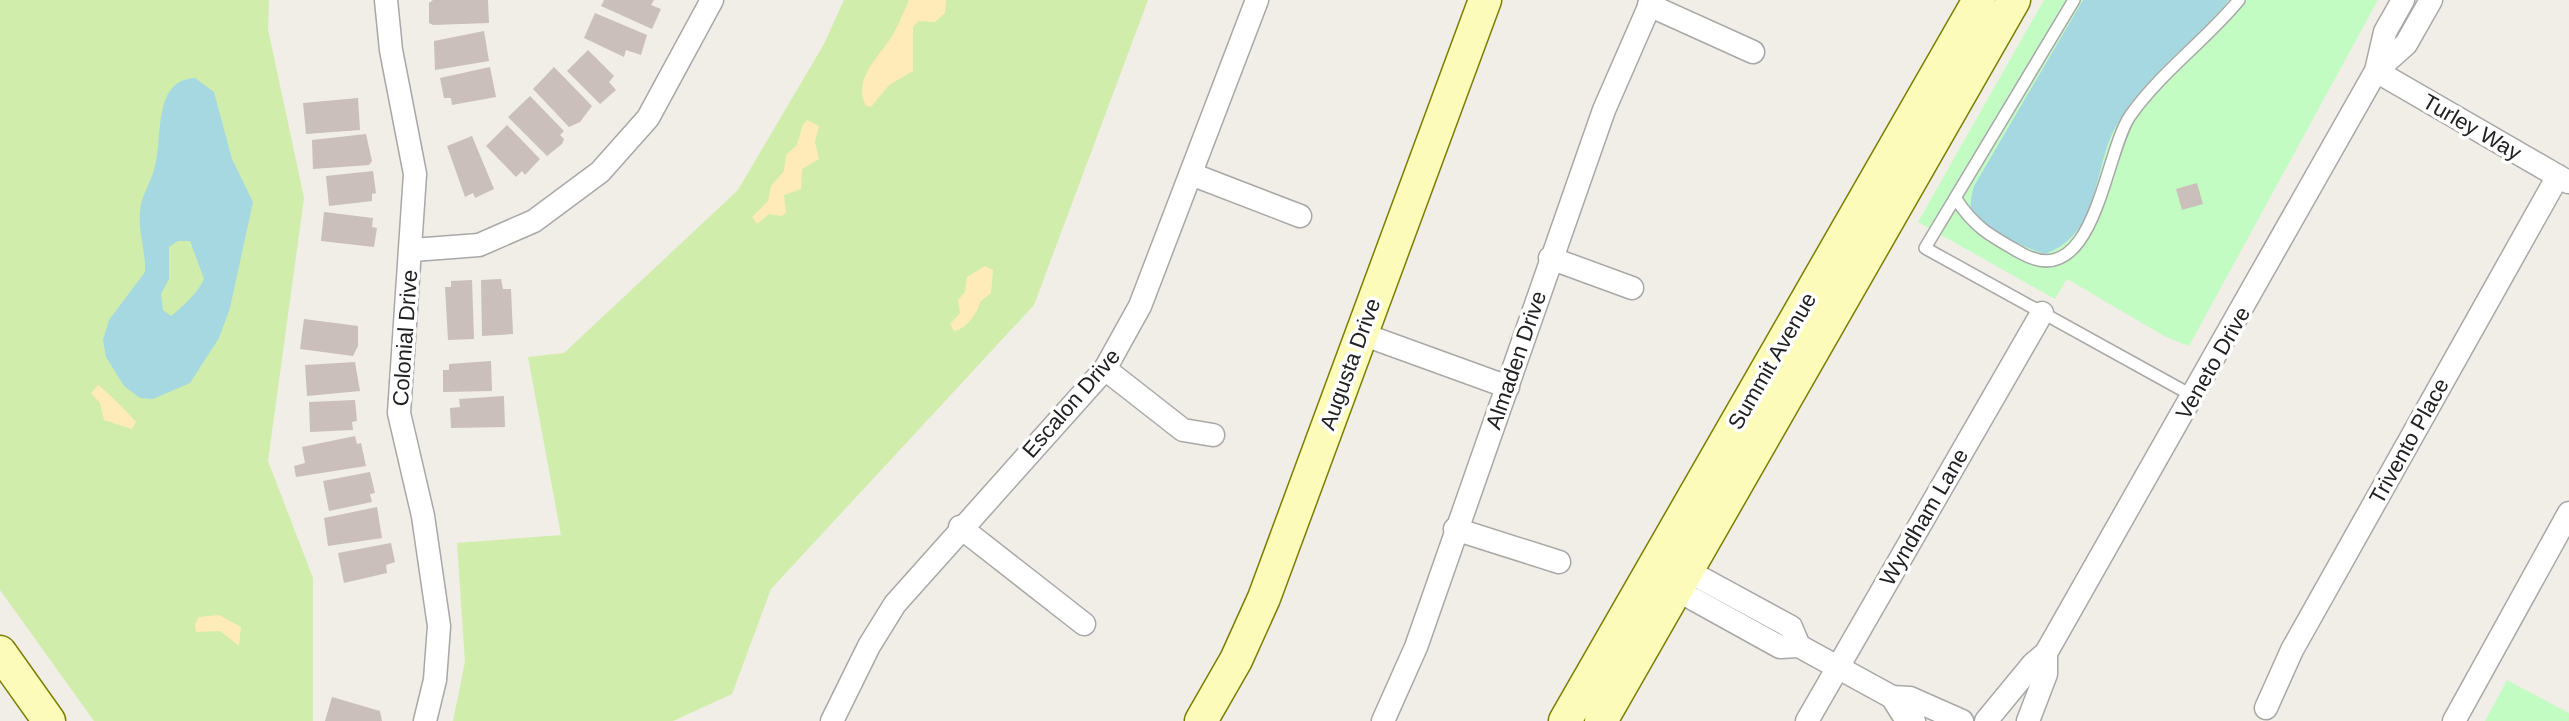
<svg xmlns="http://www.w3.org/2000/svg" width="2569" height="721" viewBox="0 0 2569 721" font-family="Arial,sans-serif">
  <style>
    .grass { fill: #d1edab }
    .sand { fill: #ffebb7 }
    .park { fill: #c3fcc3 }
    .water { fill: #a6d8e1; fill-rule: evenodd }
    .building { fill: #cabfba }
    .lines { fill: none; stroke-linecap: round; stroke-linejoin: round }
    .lane-casing { stroke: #a8a8a8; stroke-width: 14 }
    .street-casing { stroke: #a8a8a8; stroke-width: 25 }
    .secondary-casing { stroke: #7b7f00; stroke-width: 35 }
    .lane { stroke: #fff; stroke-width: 11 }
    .street { stroke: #fff; stroke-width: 22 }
    .secondary { stroke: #fcfbba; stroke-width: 32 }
    .labels { text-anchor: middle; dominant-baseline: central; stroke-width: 7; stroke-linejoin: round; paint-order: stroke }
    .street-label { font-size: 22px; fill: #212121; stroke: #fff }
  </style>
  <rect width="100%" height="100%" fill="#f1ede7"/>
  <g class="grass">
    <polygon points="0,0 269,0 268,29 304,198 268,461 313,578 313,721 94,721 0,590"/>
    <polygon points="844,0 1148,0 1034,305 771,589 732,694 673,721 453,721 465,662 457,543 561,535 528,357 564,353 738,190 824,44"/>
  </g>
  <g class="sand">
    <path d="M909,0H946L945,13L935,22L918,21L913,27V71L889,85L871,107L866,106C853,81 875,61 888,42C897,29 903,14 909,0Z"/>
    <polygon points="807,120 819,126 815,142 819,159 802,169 801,189 784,195 786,213 781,216 769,214 757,224 752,217 768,201 771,186 784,171 786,155 797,145 803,124"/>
    <path d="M985,266L993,270L991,293L980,302C978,313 965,330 954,331L950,324L960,313L958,300L965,292L967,277Z"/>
    <path d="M98,385C102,387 135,419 136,422L132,429L104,420L100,403L91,393Z"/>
    <polygon points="219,615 241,627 239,646 220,631 196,632 195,624 199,617"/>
  </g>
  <g class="park">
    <polygon points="2044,0 2378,0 2189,346 2166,337 2067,279 2055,299 1918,222"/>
    <polygon points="2507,680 2569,713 2569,721 2485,721"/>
  </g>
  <g class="water">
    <path d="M2083,0H2229C2193,44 2141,78 2114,130C2093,172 2099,235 2045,254C2030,250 1978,227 1972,212C1969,204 1972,194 1974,186Z"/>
    <path d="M195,78L214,92L232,159L253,202L230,308L219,338L190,383L153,399L140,398L124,386L106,357L103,340L109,320L145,272C146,251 138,233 140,211C141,196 150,184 154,170C164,140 151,80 195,78ZM178,241H190L204,279C198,293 182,307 171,316L163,310L161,294L169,279V247Z"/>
  </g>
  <g class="building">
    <polygon points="433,0 488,0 489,23 433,25 429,23 429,3"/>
    <polygon points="604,0 654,0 651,5 661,9 652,29 601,6"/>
    <polygon points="595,13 647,35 641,55 626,50 624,57 584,38"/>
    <polygon points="484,31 489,61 435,70 434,41"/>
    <polygon points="588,50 614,76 609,82 616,90 600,104 567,71"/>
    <polygon points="490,67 496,97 452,105 451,98 444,98 440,78"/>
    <polygon points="554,67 592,106 580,122 569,127 533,89"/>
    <polygon points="530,96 564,131 560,135 564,139 562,144 547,156 508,117"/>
    <polygon points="358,98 360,130 306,134 303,103"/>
    <polygon points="507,125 540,159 525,175 522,171 516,177 486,146"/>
    <polygon points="366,134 372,161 369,165 313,169 312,140"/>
    <polygon points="472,136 494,189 475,198 473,193 465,197 447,146"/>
    <polygon points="373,171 376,193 372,194 372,201 329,206 326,176"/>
    <polygon points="2197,183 2203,204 2182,210 2176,189"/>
    <polygon points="324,212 373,218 372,227 377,228 374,247 321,241"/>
    <polygon points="501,279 503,289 511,289 513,334 482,336 481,280"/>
    <polygon points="472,280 474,339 448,340 445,287 451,287 451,281"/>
    <polygon points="304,319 358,326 358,346 353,356 300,349"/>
    <polygon points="491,361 492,391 443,392 443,370 449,370 449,364"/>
    <polygon points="355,362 360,391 307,396 305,365"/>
    <polygon points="504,396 505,427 451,428 450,408 460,407 459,399"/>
    <polygon points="355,400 357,421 352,422 353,430 310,432 309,402"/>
    <polygon points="355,436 357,444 361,443 366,466 296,477 294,466 305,463 302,447"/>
    <polygon points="370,472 375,493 370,494 372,502 329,511 323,481"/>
    <polygon points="377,507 382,538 328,546 324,518"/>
    <polygon points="391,543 395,562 386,565 387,573 344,583 338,553"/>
    <polygon points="332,697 380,711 382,721 325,721"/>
  </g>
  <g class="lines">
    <g class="lane-casing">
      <g id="lane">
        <polyline points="2074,0 1925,248 2193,396"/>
        <path d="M1956,199C1975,228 1991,236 2021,253C2095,295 2104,154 2130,116C2160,73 2205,41 2239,0"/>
      </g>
    </g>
    <g class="street-casing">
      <g id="street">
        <polyline points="386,0 391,50 415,174 399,413 423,516 439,626 435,680 425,721"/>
        <polyline points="1649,5 1753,52"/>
        <polyline points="2376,71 2568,182"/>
        <polyline points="2376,71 2406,44 2431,0"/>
        <polyline points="1191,174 1300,216"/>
        <polyline points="413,250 479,245 534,221 600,172 648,118 712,0"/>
        <polyline points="1550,258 1632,288"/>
        <polyline points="1362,334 1508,387"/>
        <polyline points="1105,369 1183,430 1213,435"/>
        <polyline points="960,527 1084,624"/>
        <polyline points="1455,529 1559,562"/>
        <polyline points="1688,571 1791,627 1799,646"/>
        <polyline points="1677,590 1780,647 1799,646 1892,697 1910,698 1962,721"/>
        <polyline points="1892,697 1902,713 1914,721"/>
        <polyline points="2266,708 2292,650 2558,176"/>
        <polyline points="832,721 869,646 895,604 1105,369 1140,306 1257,0"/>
        <polyline points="1383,721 1416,647 1604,110 1652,0"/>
        <polyline points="1807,721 2042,313"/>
        <polyline points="1986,721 2033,664 2046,653 2376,71 2385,32 2403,0"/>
        <polyline points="2028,721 2046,674 2046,653"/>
        <polyline points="2454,721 2569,513"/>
      </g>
    </g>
    <g class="secondary-casing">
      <g id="secondary">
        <polyline points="0,652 49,721"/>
        <polyline points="1201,721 1236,660 1264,598 1485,0"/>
        <polyline points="1565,721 1979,0"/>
        <polyline points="1601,721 2014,0"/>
      </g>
    </g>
    <use href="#lane" class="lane"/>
    <use href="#street" class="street"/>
    <use href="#secondary" class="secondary"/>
  </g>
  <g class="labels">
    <g class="street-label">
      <text transform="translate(2472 127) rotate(30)">Turley Way</text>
      <text transform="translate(405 338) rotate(-86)">Colonial Drive</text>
      <text transform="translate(1516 360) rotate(-71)">Almaden Drive</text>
      <text transform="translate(1772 361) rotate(-60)">Summit Avenue</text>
      <text transform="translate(2213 363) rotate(-60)">Veneto Drive</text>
      <text transform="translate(1350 364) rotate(-70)">Augusta Drive</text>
      <text transform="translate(1071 403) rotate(-49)">Escalon Drive</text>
      <text transform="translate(2409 441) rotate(-61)">Trivento Place</text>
      <text transform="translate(1924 517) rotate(-60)">Wyndham Lane</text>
    </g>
  </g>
</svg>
